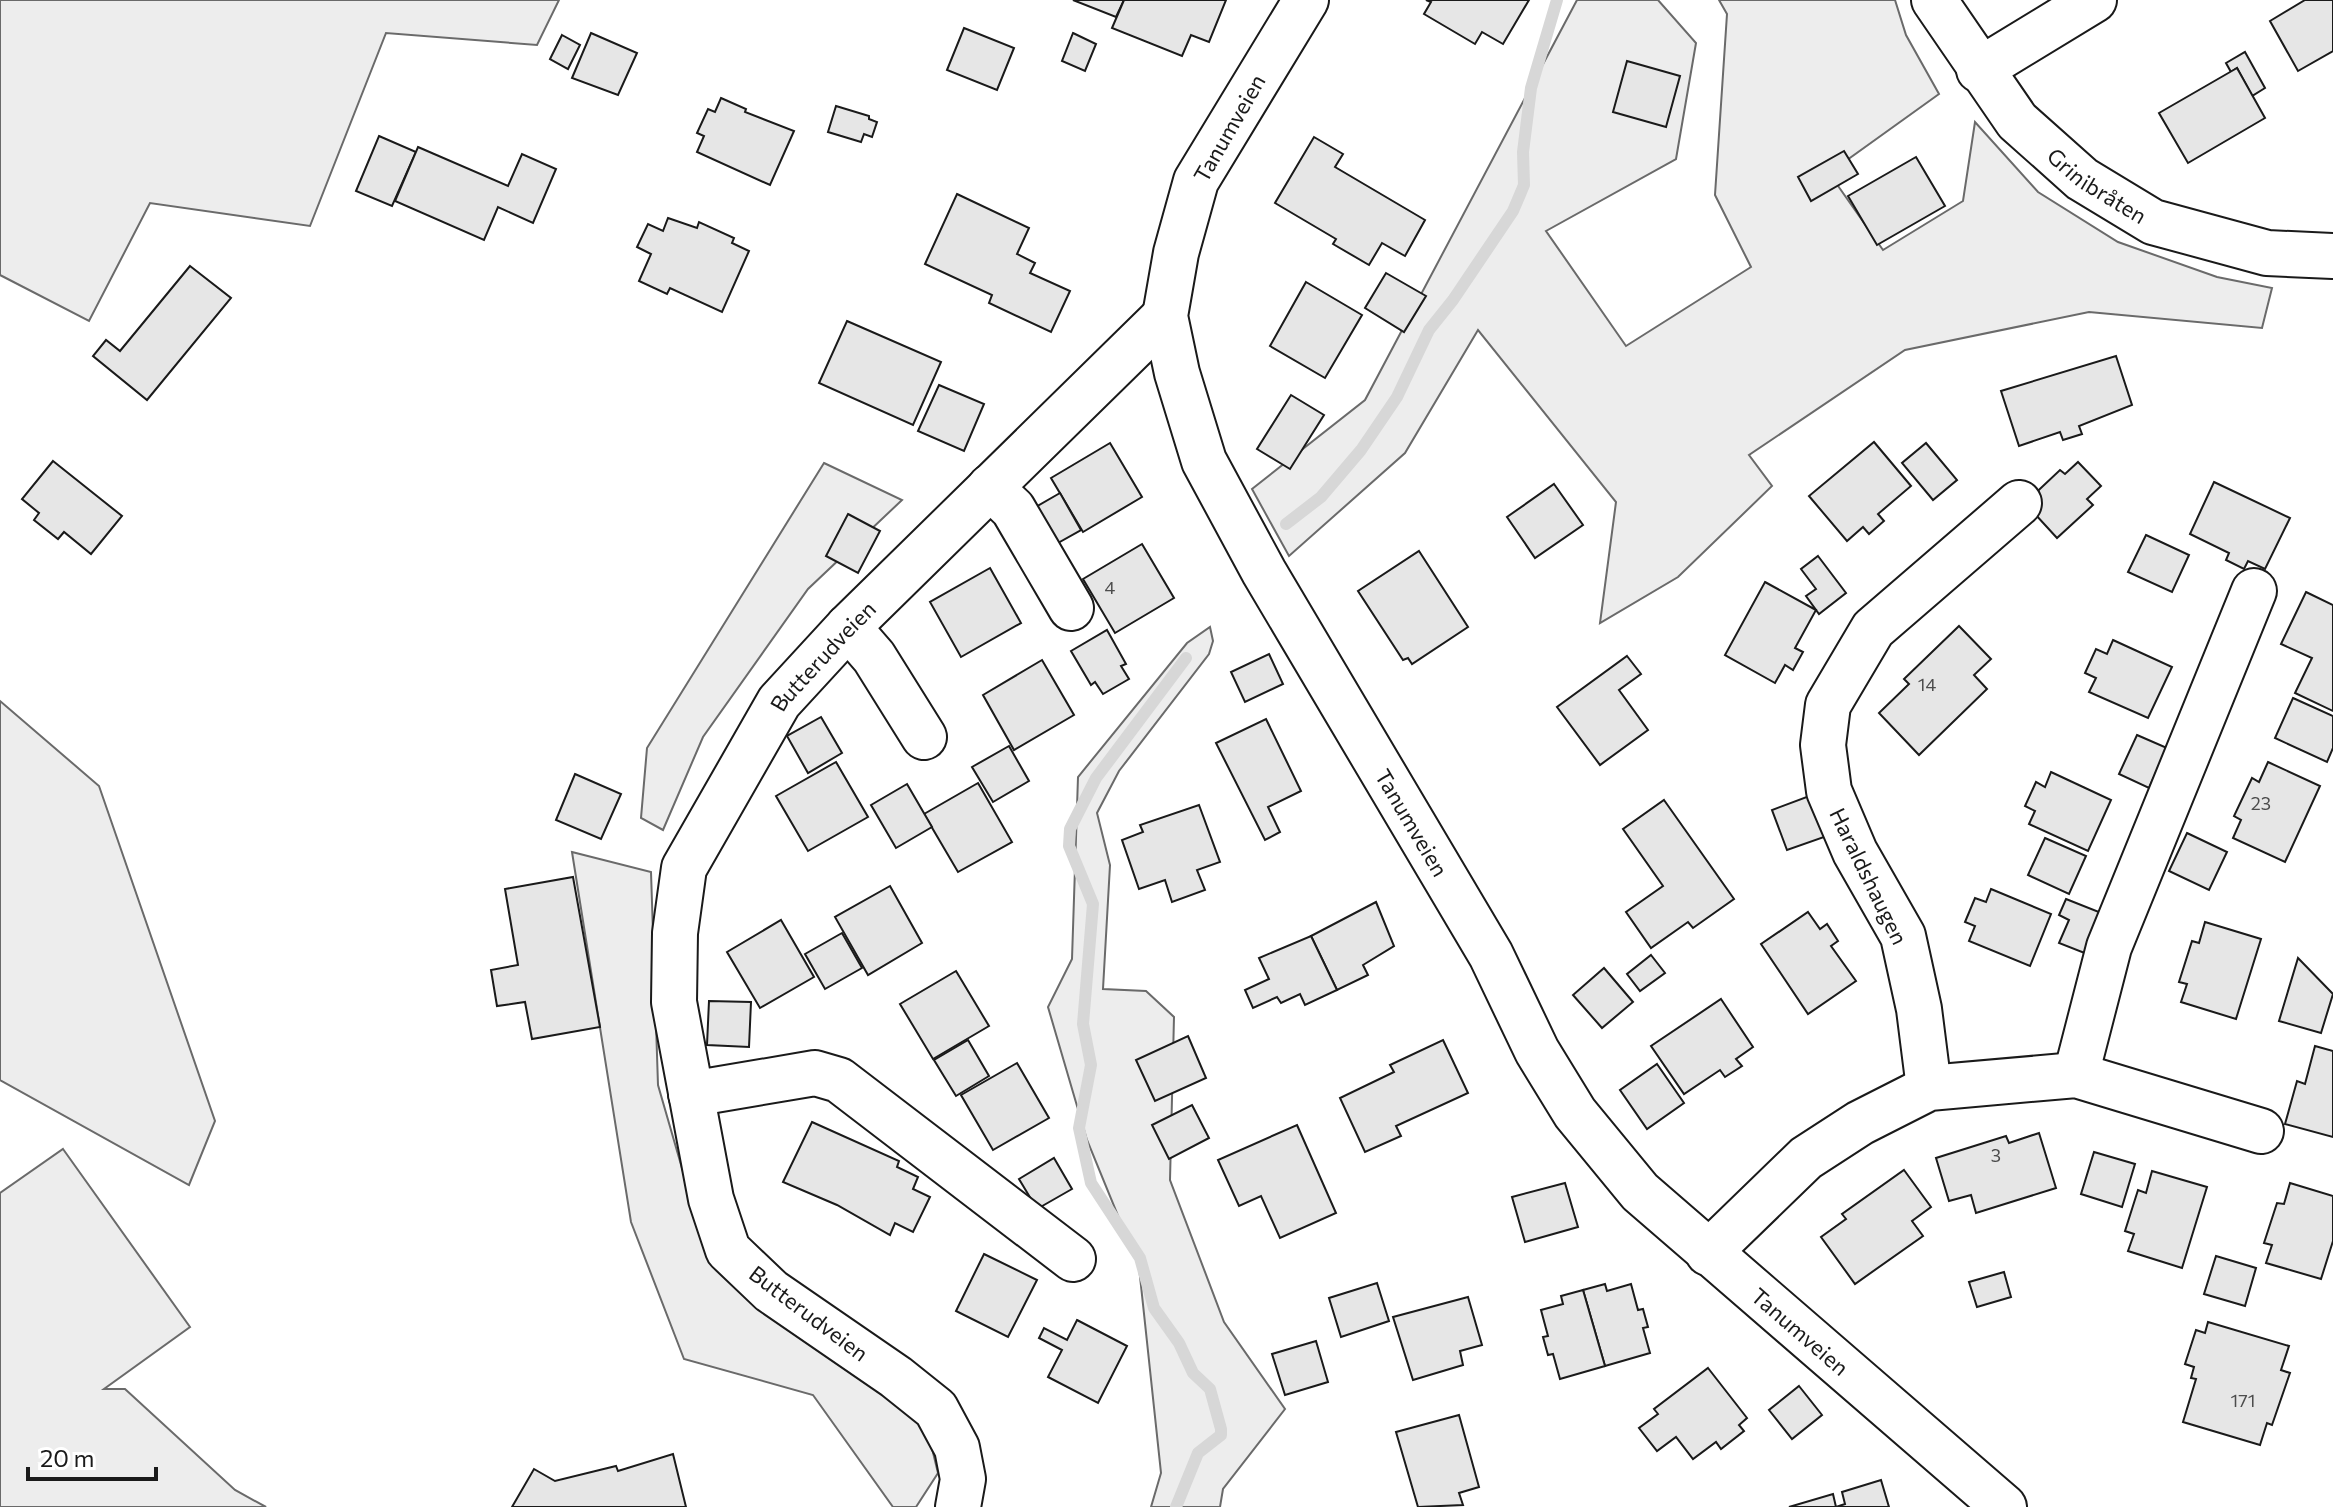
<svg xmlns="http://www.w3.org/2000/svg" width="2333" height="1507" viewBox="0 0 2333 1507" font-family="Commissioner,sans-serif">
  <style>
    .built { fill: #ededed; stroke: #6a6a6a; stroke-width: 2 }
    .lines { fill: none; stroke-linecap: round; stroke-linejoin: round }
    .stream { stroke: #d7d7d7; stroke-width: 12 }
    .building { fill: #e6e6e6; stroke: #1a1a1a; stroke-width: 2 }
    .minor-casing { stroke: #1a1a1a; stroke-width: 48 }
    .minor { stroke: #fff; stroke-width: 44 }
    .labels { text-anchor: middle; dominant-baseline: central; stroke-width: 6; stroke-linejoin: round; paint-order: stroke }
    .number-label { font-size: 18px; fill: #4d4d4d }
    .street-label { font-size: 22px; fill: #1a1a1a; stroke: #fff }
  </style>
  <rect width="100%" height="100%" fill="#fff"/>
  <g class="built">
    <polygon points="0,0 559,0 537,45 386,33 310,226 150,203 89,321 0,275"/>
    <polygon points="1577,0 1658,0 1696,43 1676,159 1546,231 1626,346 1751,267 1715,195 1727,14 1719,0 1895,0 1906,35 1939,94 1829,173 1883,250 1963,201 1975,122 2038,192 2118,242 2217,277 2272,288 2262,328 2089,312 1905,350 1749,455 1772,486 1678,577 1600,623 1616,502 1478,330 1405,453 1289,556 1252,489 1365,400"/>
    <polygon points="824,463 902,500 808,589 703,737 663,830 641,818 647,748"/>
    <polygon points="1210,627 1213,641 1209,654 1119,771 1097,813 1110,865 1103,989 1146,991 1174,1017 1170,1180 1224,1322 1285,1409 1223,1489 1220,1507 1151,1507 1161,1473 1139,1267 1087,1140 1048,1007 1072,959 1078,777 1187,643"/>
    <polygon points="0,701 99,786 215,1121 189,1185 0,1080"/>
    <polygon points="572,852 651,872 658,1085 703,1241 877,1375 929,1436 938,1473 916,1507 893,1507 813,1395 684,1359 631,1222"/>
    <polygon points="63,1149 190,1327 104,1389 125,1389 235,1490 266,1507 0,1507 0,1193"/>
  </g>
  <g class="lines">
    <g class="stream">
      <polyline points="1286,524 1321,497 1361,450 1397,397 1429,330 1453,300 1513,211 1524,185 1523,152 1531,88 1557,0"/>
      <polyline points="1176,1507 1198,1453 1221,1435 1221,1429 1210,1389 1193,1373 1179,1343 1154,1308 1140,1258 1091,1183 1079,1128 1091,1065 1083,1024 1093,904 1069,846 1070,829 1096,778 1186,658"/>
    </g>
  </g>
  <g class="building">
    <polygon points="1073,0 1124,0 1116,17"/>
    <polygon points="1124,0 1226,0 1209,42 1191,35 1182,56 1112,28"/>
    <polygon points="1426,0 1529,0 1503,44 1482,32 1475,44 1424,14 1431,2"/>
    <polygon points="2305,0 2333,0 2333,51 2298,71 2270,21"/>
    <polygon points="964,28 1014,48 997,90 947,70"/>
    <polygon points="591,33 637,53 618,95 572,78"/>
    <polygon points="1073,33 1096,44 1085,71 1062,61"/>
    <polygon points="562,35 580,45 568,69 550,59"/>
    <polygon points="2245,52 2265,88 2252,96 2237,68 2231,72 2226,63"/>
    <polygon points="1627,61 1680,76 1666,127 1613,112"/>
    <polygon points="2237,68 2265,118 2188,163 2159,113"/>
    <polygon points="721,98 746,109 745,112 794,131 770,185 697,152 704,136 697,133 708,109 715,112"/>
    <polygon points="836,106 869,116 869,119 877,122 872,137 864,134 861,142 828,132"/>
    <polygon points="379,136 416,152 392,206 356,191"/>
    <polygon points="1314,137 1343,154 1335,167 1425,220 1405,256 1382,243 1369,265 1333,244 1336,239 1275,203"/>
    <polygon points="418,147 508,186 522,154 556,169 533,223 498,207 484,240 395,201"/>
    <polygon points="1844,151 1858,174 1811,201 1798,177"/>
    <polygon points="1916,157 1945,206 1877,245 1848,196"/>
    <polygon points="957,194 1029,228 1017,254 1035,263 1030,273 1070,291 1051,332 989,303 992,295 925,264"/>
    <polygon points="668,218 697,228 699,222 734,238 732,243 749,251 722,312 670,288 667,294 639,281 651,254 637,247 648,224 663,231"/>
    <polygon points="190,266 231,298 147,400 93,356 106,340 120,351"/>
    <polygon points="1386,273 1426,296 1404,332 1365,308"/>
    <polygon points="1306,282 1362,315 1325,378 1270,346"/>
    <polygon points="847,321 941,362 913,425 819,383"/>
    <polygon points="2116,356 2132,405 2079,426 2082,434 2063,440 2060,432 2019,446 2001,391"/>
    <polygon points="939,385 984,404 964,451 918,431"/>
    <polygon points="1291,395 1324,415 1290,469 1257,449"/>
    <polygon points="1874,442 1911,486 1878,514 1884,521 1869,534 1863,527 1847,541 1809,496"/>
    <polygon points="1110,443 1142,497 1083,532 1051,478"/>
    <polygon points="1926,443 1957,480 1933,500 1902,463"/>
    <polygon points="53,461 122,516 91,554 64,532 58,539 34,520 39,513 22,499"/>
    <polygon points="2078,462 2101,486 2087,499 2093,505 2057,538 2025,503 2060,470 2065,474"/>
    <polygon points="2214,482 2290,518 2265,569 2248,561 2244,569 2226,560 2229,553 2190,534"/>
    <polygon points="1554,484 1583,525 1535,558 1507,517"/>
    <polygon points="1060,493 1081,530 1049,548 1027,512"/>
    <polygon points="848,514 880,531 858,573 826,556"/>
    <polygon points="2146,535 2189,555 2172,592 2128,572"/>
    <polygon points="1142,544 1174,598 1115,633 1083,579"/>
    <polygon points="1419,551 1468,627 1412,664 1408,658 1403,660 1358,591"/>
    <polygon points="1818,556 1846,593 1819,614 1806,596 1816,589 1801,569"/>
    <polygon points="990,568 1021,623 961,657 930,602"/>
    <polygon points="1765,582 1816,610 1795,648 1803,652 1793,670 1785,665 1775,683 1725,655"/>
    <polygon points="2306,592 2333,605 2333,711 2295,693 2312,658 2281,644"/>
    <polygon points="1959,626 1991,659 1974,675 1987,689 1919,755 1879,713 1909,684 1904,679"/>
    <polygon points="1107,630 1126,664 1121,666 1129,679 1103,694 1095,682 1091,685 1071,651"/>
    <polygon points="2113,640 2172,667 2148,718 2089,692 2096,678 2085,673 2096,649 2107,654"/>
    <polygon points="1269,654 1283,684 1245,702 1231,672"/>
    <polygon points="1627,656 1641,674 1619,690 1648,730 1600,765 1557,707"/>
    <polygon points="1042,660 1074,715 1014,750 983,695"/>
    <polygon points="2293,698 2333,716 2333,748 2327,762 2275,738"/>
    <polygon points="821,717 842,753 808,773 787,736"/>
    <polygon points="1266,719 1301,791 1268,807 1280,832 1265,840 1216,743"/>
    <polygon points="2137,735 2167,748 2149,788 2119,774"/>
    <polygon points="1009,746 1029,781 993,802 972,767"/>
    <polygon points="836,762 868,817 808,851 776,796"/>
    <polygon points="2268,762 2320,786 2285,862 2233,838 2241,820 2234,816 2252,778 2259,782"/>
    <polygon points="2051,772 2111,800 2088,851 2029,824 2035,811 2025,806 2036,782 2045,787"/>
    <polygon points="575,774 621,794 601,839 556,820"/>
    <polygon points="978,783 1012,842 958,872 924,814"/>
    <polygon points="907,784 932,827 896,848 871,805"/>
    <polygon points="1812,795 1827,836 1787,850 1772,810"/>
    <polygon points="1664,800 1734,899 1693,928 1688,922 1651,948 1626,912 1663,886 1623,829"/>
    <polygon points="1199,805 1220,862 1197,870 1205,890 1172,902 1165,880 1139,889 1122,840 1143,832 1140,825"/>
    <polygon points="2187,833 2227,852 2209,890 2169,871"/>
    <polygon points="2045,838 2086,856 2069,894 2028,875"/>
    <polygon points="573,877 600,1027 532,1039 525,1002 497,1006 491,970 518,965 505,889"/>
    <polygon points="890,886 922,943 868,975 835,917"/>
    <polygon points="1991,889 2051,914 2030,966 1969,941 1975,926 1965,922 1975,898 1986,902"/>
    <polygon points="2066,899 2104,914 2087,954 2059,943 2069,920 2059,915"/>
    <polygon points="1376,902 1394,946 1363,965 1368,975 1337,990 1311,936"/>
    <polygon points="1808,912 1820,929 1827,924 1838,941 1831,946 1856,981 1808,1014 1761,944"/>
    <polygon points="781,920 814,977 760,1008 727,952"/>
    <polygon points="2205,922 2261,939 2236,1019 2181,1002 2187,984 2179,982 2192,941 2199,943"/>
    <polygon points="842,933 862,968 825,989 805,954"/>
    <polygon points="1311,936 1337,990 1305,1005 1300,994 1281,1003 1277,997 1253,1008 1245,990 1269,979 1259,958"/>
    <polygon points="1651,955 1665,973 1640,991 1627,974"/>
    <polygon points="2298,958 2333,994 2321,1033 2279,1021"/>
    <polygon points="1604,968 1633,1002 1602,1028 1573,995"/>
    <polygon points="956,971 989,1026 933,1059 900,1004"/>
    <polygon points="1721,999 1753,1047 1736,1059 1742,1066 1725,1077 1720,1070 1684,1094 1651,1046"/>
    <polygon points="709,1001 751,1002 749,1047 707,1045"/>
    <polygon points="1188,1036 1206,1078 1155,1101 1136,1060"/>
    <polygon points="968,1040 989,1076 956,1096 934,1060"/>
    <polygon points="1443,1040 1468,1093 1396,1126 1401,1136 1365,1152 1340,1098 1394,1072 1390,1065"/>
    <polygon points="2315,1046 2333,1051 2333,1137 2285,1124 2297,1081 2305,1084"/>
    <polygon points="1017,1063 1049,1118 993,1150 961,1095"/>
    <polygon points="1657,1064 1684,1103 1647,1129 1620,1090"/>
    <polygon points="1192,1105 1209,1138 1169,1159 1152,1125"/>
    <polygon points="812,1122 899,1161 897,1167 918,1177 913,1189 930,1197 913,1232 895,1223 890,1235 837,1205 783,1182"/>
    <polygon points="1297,1125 1336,1213 1280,1238 1261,1196 1239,1206 1218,1160"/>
    <polygon points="2039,1133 2056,1188 1976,1213 1971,1195 1949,1201 1936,1158 2006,1136 2009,1143"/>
    <polygon points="2094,1152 2135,1164 2122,1207 2081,1194"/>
    <polygon points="1054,1158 1072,1189 1037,1209 1019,1179"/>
    <polygon points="1904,1170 1931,1207 1912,1221 1923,1236 1855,1284 1821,1237 1846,1219 1842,1214"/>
    <polygon points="2152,1171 2207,1187 2182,1268 2128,1251 2134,1234 2125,1231 2138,1190 2146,1193"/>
    <polygon points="1565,1183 1578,1227 1525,1242 1512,1197"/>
    <polygon points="2290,1183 2333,1196 2333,1241 2321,1279 2266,1263 2272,1245 2264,1243 2277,1203 2284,1204"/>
    <polygon points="984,1254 1037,1280 1008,1337 956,1311"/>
    <polygon points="2216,1256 2256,1268 2245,1306 2204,1294"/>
    <polygon points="2004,1272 2011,1297 1977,1307 1969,1282"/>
    <polygon points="1377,1283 1389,1321 1341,1337 1329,1298"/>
    <polygon points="1605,1284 1607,1291 1631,1284 1638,1310 1643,1309 1648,1327 1643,1328 1650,1353 1605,1366 1583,1290"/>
    <polygon points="1583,1290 1605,1366 1560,1379 1553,1354 1548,1355 1543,1337 1548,1336 1541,1310 1563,1304 1561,1296"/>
    <polygon points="1468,1297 1482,1345 1460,1351 1463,1365 1413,1380 1393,1317"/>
    <polygon points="1077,1320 1127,1346 1098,1403 1048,1377 1062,1350 1039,1338 1044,1328 1067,1340"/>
    <polygon points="2208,1322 2289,1346 2281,1370 2290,1373 2272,1425 2267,1423 2260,1445 2183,1422 2196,1379 2191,1378 2194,1367 2185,1364 2196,1330 2205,1333"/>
    <polygon points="1316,1341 1328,1382 1285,1395 1272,1354"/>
    <polygon points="1708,1368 1747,1418 1739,1425 1744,1431 1721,1449 1716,1442 1693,1459 1676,1437 1657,1451 1639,1428 1658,1414 1654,1409"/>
    <polygon points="1799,1386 1822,1415 1792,1439 1769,1410"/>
    <polygon points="1459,1415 1479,1487 1459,1493 1463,1505 1418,1507 1396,1432"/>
    <polygon points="673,1454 686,1507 512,1507 534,1469 555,1481 616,1466 618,1471"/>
    <polygon points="1881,1480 1889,1507 1836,1507 1845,1504 1842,1492"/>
    <polygon points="1833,1494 1836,1507 1789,1507"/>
  </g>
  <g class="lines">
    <g class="minor-casing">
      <g id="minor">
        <path id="s1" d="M1306,0L1196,181L1176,253L1165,316L1177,373L1204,461L1264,572L1491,955L1537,1051L1575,1113L1640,1192L2004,1507"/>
        <path id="s2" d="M1934,0L2017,121L2082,179L2153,222L2267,253L2333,256"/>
        <polyline points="1979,70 2094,0"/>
        <polyline points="990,487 1013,509 1071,608"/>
        <polyline points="848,627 874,657 924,737"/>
        <polyline points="2076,1075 2109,947 2254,591"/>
        <polyline points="1929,1088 1919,1009 1903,936 1855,852 1829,791 1823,745 1828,705 1873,629 2019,503"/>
        <polyline points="691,1094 815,1073 839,1080 1073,1259"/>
        <polyline points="1708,1253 1806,1158 1860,1123 1929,1088 2076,1075 2261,1131"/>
        <path id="s3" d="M958,1507L963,1479L957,1448L936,1409L896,1377L771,1291L728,1250L711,1199L674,1002L675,933L684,868L779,702L848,627L1165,316"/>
      </g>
    </g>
    <use href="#minor" class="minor"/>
  </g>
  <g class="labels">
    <g class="number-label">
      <text x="1110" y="587">4</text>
      <text x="1927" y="684">14</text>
      <text x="2261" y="803">23</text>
      <text x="1996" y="1155">3</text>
      <text x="2243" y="1400">171</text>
    </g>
    <g class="street-label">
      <text transform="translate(1229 128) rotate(-60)">Tanumveien</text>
      <text stroke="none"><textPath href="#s2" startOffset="250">Grinibråten</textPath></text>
      <text stroke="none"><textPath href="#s3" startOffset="1010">Butterudveien</textPath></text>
      <text stroke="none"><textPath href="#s1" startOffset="918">Tanumveien</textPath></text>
      <text transform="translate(1869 876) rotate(64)">Haraldshaugen</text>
      <text transform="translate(809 1313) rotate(37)">Butterudveien</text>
      <text stroke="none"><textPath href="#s1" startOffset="1566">Tanumveien</textPath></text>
    </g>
  </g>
  <path d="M28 1467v12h128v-12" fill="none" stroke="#1a1a1a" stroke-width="4"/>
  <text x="40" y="1467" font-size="24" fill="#1a1a1a" stroke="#ffffff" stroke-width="6" paint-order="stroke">20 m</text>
</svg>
